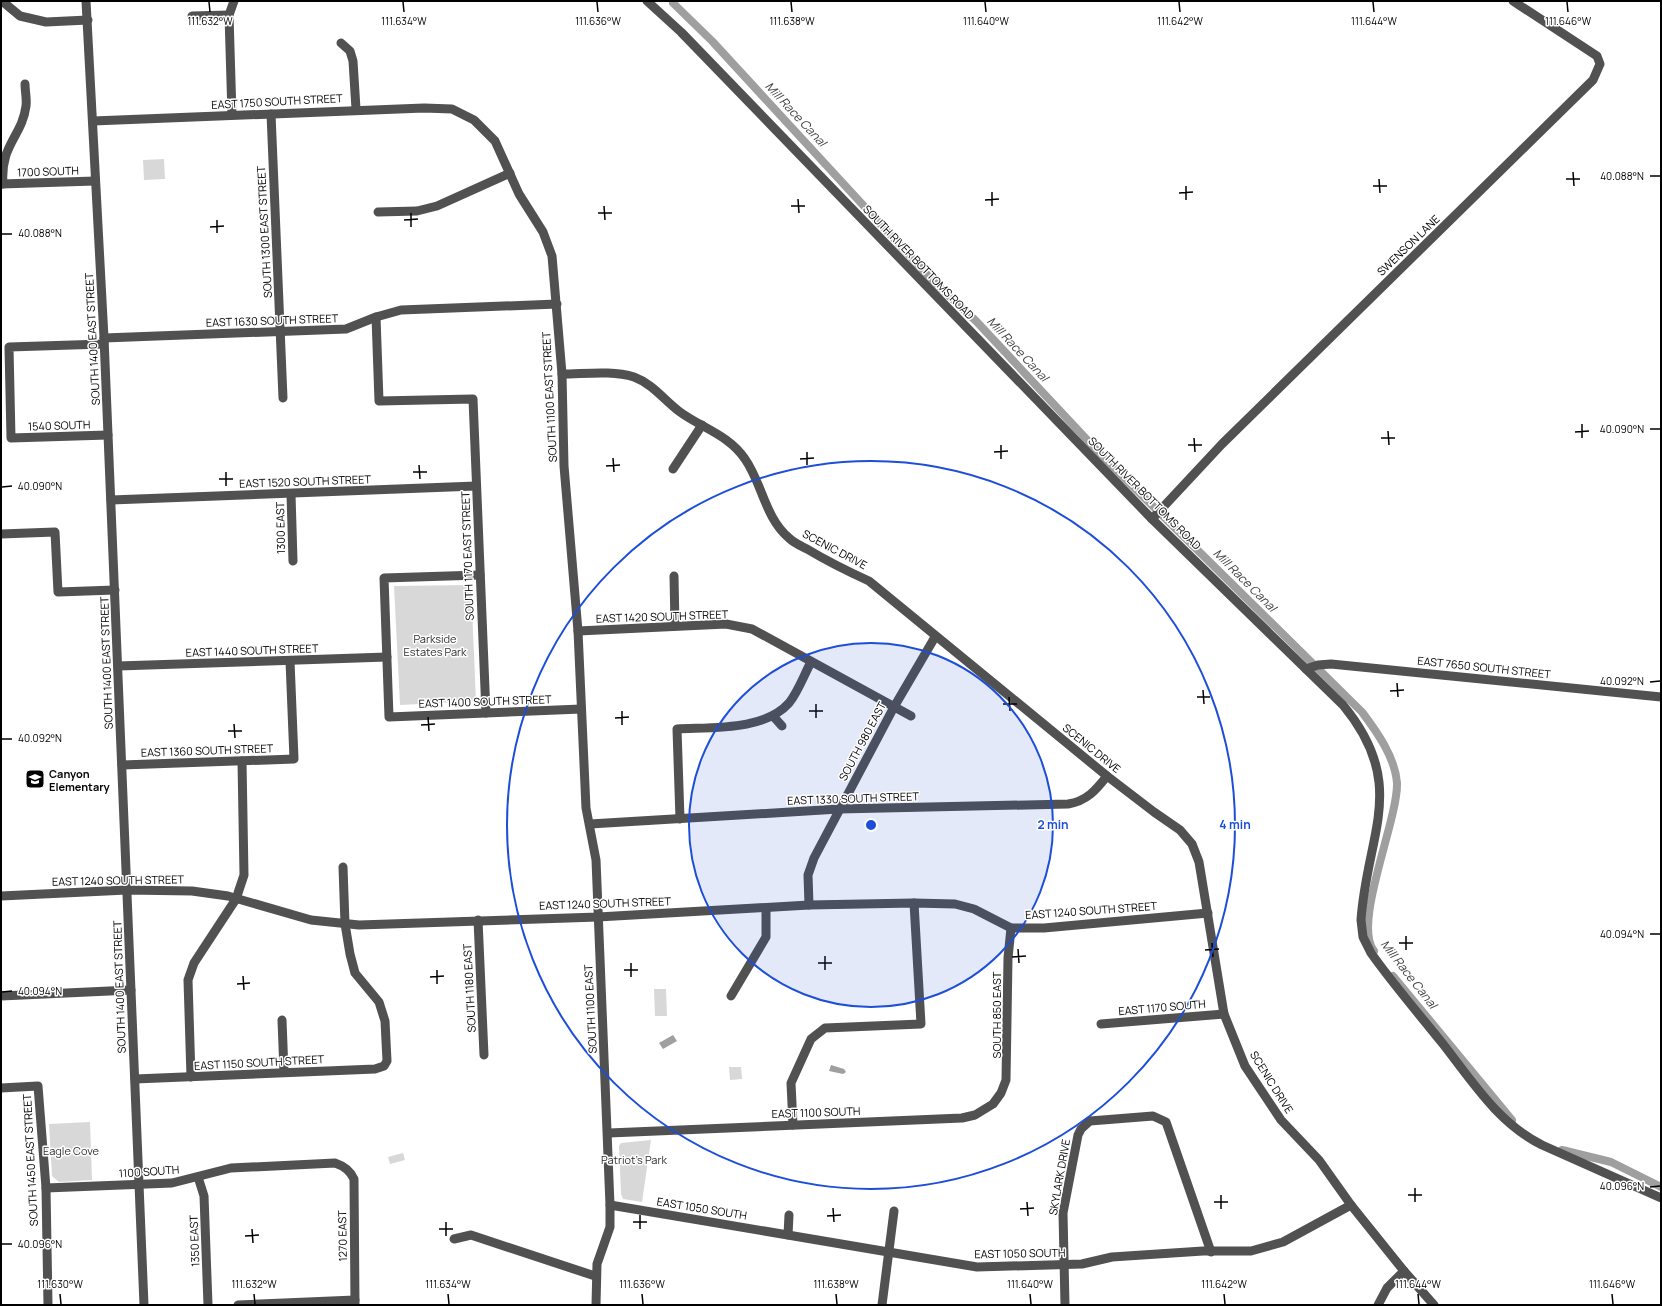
<svg xmlns="http://www.w3.org/2000/svg" width="1662" height="1306" viewBox="0 0 1662 1306" font-family="Manrope,sans-serif">
  <style>
    .green { fill: #d8d8d8 }
    .water { fill: #9f9f9f }
    .lines { fill: none; stroke-linecap: round; stroke-linejoin: round }
    .canal { stroke: #9f9f9f; stroke-width: 8 }
    .minor { stroke: #515151; stroke-width: 9 }
    .ticks { fill: none; stroke: #000; stroke-width: 1.5 }
    .ring { fill: none; stroke: #1d4ed8; stroke-width: 2 }
    .labels { text-anchor: middle; dominant-baseline: central; stroke-width: 3; stroke-linejoin: round; paint-order: stroke }
    .street-label { font-size: 11px; fill: #000; stroke: #fff }
    .park-label { font-size: 11px; fill: #2f2f2f; stroke: #fff }
    .poi-label { font-size: 11px; font-weight: bold; fill: #000; stroke: #fff; text-anchor: start }
    .water-label { font-size: 12px; font-style: italic; fill: #404040; stroke: #fff }
    .ticks-label { font-size: 10px; text-anchor: middle; fill: #000; stroke: #fff; stroke-width: 3; stroke-linejoin: round; paint-order: stroke }
    .centre { fill: #1d4ed8; stroke: #fff; stroke-width: 2 }
    .ring-label { font-size: 12px; text-anchor: middle; font-weight: bold; fill: #1d4ed8; stroke: #fff; stroke-width: 3; stroke-linejoin: round; paint-order: stroke }
  </style>
  <rect width="100%" height="100%" fill="#fff"/>
  <g class="green">
    <polygon points="164,159 165,179 144,180 143,160"/>
    <polygon points="471,585 476,701 400,705 394,586"/>
    <polygon points="654,989 666,989 667,1016 655,1016"/>
    <polygon points="729,1067 741,1067 742,1079 730,1080"/>
    <polygon points="90,1122 92,1180 59,1182 52,1176 49,1124"/>
    <polygon points="651,1140 642,1202 623,1199 621,1194 619,1146 621,1143"/>
    <polygon points="403,1153 405,1160 390,1164 388,1157"/>
  </g>
  <g class="water">
    <polygon points="673,1035 677,1041 663,1049 659,1043"/>
    <polygon points="831,1065 844,1069 846,1072 843,1074 829,1071"/>
  </g>
  <g class="lines">
    <g class="canal">
      <path d="M673,3L712,41L932,280L976,321L1105,459L1362,712C1377,732 1395,757 1397,783C1398,821 1352,924 1374,951"/>
      <polyline points="1393,976 1512,1120"/>
      <polyline points="1562,1150 1611,1162 1661,1187"/>
    </g>
    <g class="minor">
      <polyline points="2,1 20,16 46,22 88,20"/>
      <polyline points="86,1 104,338 144,1305"/>
      <path d="M647,1L681,32L1152,519L1343,705C1409,785 1367,833 1361,920L1363,937L1371,953C1393,984 1419,1014 1443,1044C1472,1081 1498,1123 1542,1145L1661,1198"/>
      <polyline points="192,16 229,15"/>
      <polyline points="341,43 350,51 353,61 356,109"/>
      <polyline points="271,114 283,398"/>
      <polyline points="232,115 229,15 234,1"/>
      <polyline points="93,121 424,108 452,109 474,120 495,141 519,194 543,232 552,256 562,374 564,466 578,631 586,808 596,860 610,1205 610,1227 597,1264 596,1305"/>
      <polyline points="1,184 95,181"/>
      <path d="M3,184C0,144 22,137 26,106C27,99 25,91 25,84"/>
      <polyline points="378,212 417,211 437,206 510,173"/>
      <polyline points="376,317 379,401 473,399 486,713"/>
      <polyline points="104,338 346,329 376,317 401,310 557,304"/>
      <polyline points="104,344 9,347 11,438 108,435"/>
      <path d="M562,374C584,374 612,370 634,377C653,384 664,400 680,412C702,428 729,435 745,459C762,483 765,518 789,538C794,543 801,546 807,549C827,561 847,571 869,581L1107,776L1154,812L1180,830L1192,844L1199,862L1224,1014L1245,1066L1281,1120L1319,1160L1351,1205L1404,1271L1434,1305"/>
      <polyline points="673,469 702,425"/>
      <polyline points="291,494 293,561"/>
      <polyline points="111,500 476,486"/>
      <polyline points="1152,519 1222,444 1593,80 1600,64 1597,56 1513,1"/>
      <polyline points="1,534 55,532 58,592 115,590"/>
      <polyline points="480,575 384,578 389,717 581,709"/>
      <polyline points="674,576 675,626"/>
      <polyline points="578,631 726,624 752,629 911,716"/>
      <polyline points="118,666 387,657"/>
      <polyline points="1306,669 1318,665 1331,664 1661,697"/>
      <polyline points="773,716 782,726"/>
      <polyline points="122,765 294,759 290,661"/>
      <path d="M680,819L677,729C711,727 764,731 789,703C798,692 804,675 811,662"/>
      <path d="M590,824L839,809L1068,804C1087,801 1096,790 1107,776"/>
      <polyline points="1,896 127,890 192,891 228,896 311,920 359,925 598,917 809,905 914,903 955,904 974,909 1011,928 1044,928 1208,913"/>
      <polyline points="809,905 808,875 814,858 894,707 935,637"/>
      <polyline points="478,920 484,1055"/>
      <polyline points="1,996 131,990"/>
      <polyline points="731,996 766,937 766,908"/>
      <polyline points="282,1020 284,1072"/>
      <polyline points="1101,1024 1224,1014"/>
      <polyline points="191,1077 188,980 194,963 236,899 244,875 242,761"/>
      <polyline points="135,1079 375,1069 384,1066 387,1061 385,1021 379,1002 355,973 350,954 345,924 343,867"/>
      <polyline points="1,1088 38,1086 46,1188 48,1305"/>
      <polyline points="793,1125 791,1083 811,1039 825,1028 921,1024 914,903"/>
      <polyline points="609,1133 962,1118 975,1115 993,1104 1001,1093 1006,1080 1008,958 1011,928"/>
      <polyline points="198,1177 204,1196 208,1305"/>
      <path d="M46,1188L172,1183L231,1168L335,1163C344,1166 350,1170 354,1179L355,1305"/>
      <polyline points="610,1205 977,1267 1082,1264 1112,1257 1203,1251 1251,1251 1283,1242 1351,1205"/>
      <polyline points="788,1235 789,1215"/>
      <polyline points="454,1239 471,1235 595,1276"/>
      <polyline points="238,1305 355,1300"/>
      <polyline points="882,1305 894,1211"/>
      <polyline points="1065,1305 1063,1213 1078,1135 1081,1129 1090,1121 1153,1116 1166,1122 1211,1252"/>
      <polyline points="1378,1305 1387,1288 1404,1271"/>
    </g>
  </g>
  <path class="ticks" d="M209,2L210,12M403,2L404,12M597,2L598,12M791,2L792,12M985,2L986,12M1179,2L1180,12M1373,2L1374,12M1567,2L1568,12M1573,172L1574,186M1650,176H1660M1379,179L1380,193M1566,179H1580M1186,186V200M1373,186H1387M992,192V206M1179,193L1193,192M798,199L799,213M985,200L999,199M604,206L605,220M791,206H805M411,213V227M598,213H612M217,220V233M404,220L418,219M210,227L224,226M2,234H12M1582,424V438M1650,429H1660M1388,431L1389,445M1575,432L1589,431M1194,438L1195,452M1381,438H1395M1001,445V459M1188,445H1202M807,452V465M994,452L1008,451M613,458L614,472M800,459L814,458M419,465L420,479M606,466L620,465M226,472V486M413,472H427M219,479H233M2,487L12,486M1650,682L1660,681M1397,683L1398,697M1203,690L1204,704M1390,691L1404,690M1009,697L1010,711M1197,697H1210M816,704V718M1003,704H1017M622,711V725M809,711H823M428,717L429,731M615,718L629,717M234,724L235,738M421,725L435,724M228,731H242M2,739H12M1650,934H1660M1406,936V950M1212,943L1213,957M1399,943H1413M1018,949L1019,963M1205,950L1219,949M825,956V970M1012,957L1026,956M631,963V977M818,963H832M437,970V984M624,970H638M243,976L244,990M430,977L444,976M237,984L250,983M2,992L12,991M1650,1187L1660,1186M1415,1188V1202M1221,1195V1209M1408,1195H1422M1027,1202L1028,1216M1214,1202H1228M833,1208L834,1222M1020,1209L1034,1208M640,1215V1229M827,1216L841,1215M446,1222V1236M633,1222H647M252,1229L253,1243M439,1229H453M245,1236L259,1235M2,1244H12M60,1294L61,1304M254,1294L255,1304M448,1294L449,1304M642,1294L643,1304M836,1294L837,1304M1030,1294L1031,1304M1224,1294L1225,1304M1418,1294L1419,1304M1612,1294L1613,1304"/>
  <circle cx="871" cy="825" r="182" fill="#1d4ed8" fill-opacity=".12"/>
  <g class="ring">
    <circle cx="871" cy="825" r="182"/>
    <circle cx="871" cy="825" r="364"/>
  </g>
  <defs>
    <g id="school-square" transform="scale(1)"><rect x="-9" y="-9" width="18" height="18" rx="4" fill="#000" stroke="#fff"/><path d="M0-5L7-2L0 1L-7-2ZM-4 1L0 2.5L4 1V4Q0 6-4 4Z" fill="#fff"/></g>
  </defs>
  <g fill-rule="evenodd">
    <use href="#school-square" x="35" y="779"/>
  </g>
  <g class="labels">
    <g class="street-label">
      <text transform="translate(277 101) rotate(-3)">EAST 1750 SOUTH STREET</text>
      <text transform="translate(48 171) rotate(-2)">1700 SOUTH</text>
      <text transform="translate(264 232) rotate(-93)">SOUTH 1300 EAST STREET</text>
      <text transform="translate(1408 245) rotate(-44)">SWENSON LANE</text>
      <text transform="translate(919 262) rotate(46)">SOUTH RIVER BOTTOMS ROAD</text>
      <text transform="translate(272 320) rotate(-2)">EAST 1630 SOUTH STREET</text>
      <text transform="translate(92 339) rotate(-93)">SOUTH 1400 EAST STREET</text>
      <text transform="translate(549 397) rotate(-93)">SOUTH 1100 EAST STREET</text>
      <text transform="translate(59 425) rotate(-2)">1540 SOUTH</text>
      <text transform="translate(305 481) rotate(-2)">EAST 1520 SOUTH STREET</text>
      <text transform="translate(1145 493) rotate(45)">SOUTH RIVER BOTTOMS ROAD</text>
      <text transform="translate(280 528) rotate(-91)">1300 EAST</text>
      <text transform="translate(835 549) rotate(28)">SCENIC DRIVE</text>
      <text transform="translate(467 556) rotate(-92)">SOUTH 1170 EAST STREET</text>
      <text transform="translate(662 616) rotate(-2)">EAST 1420 SOUTH STREET</text>
      <text transform="translate(252 650) rotate(-2)">EAST 1440 SOUTH STREET</text>
      <text transform="translate(106 663) rotate(-92)">SOUTH 1400 EAST STREET</text>
      <text transform="translate(1484 667) rotate(6)">EAST 7650 SOUTH STREET</text>
      <text transform="translate(485 701) rotate(-2)">EAST 1400 SOUTH STREET</text>
      <text transform="translate(862 741) rotate(-62)">SOUTH 980 EAST</text>
      <text transform="translate(1092 748) rotate(39)">SCENIC DRIVE</text>
      <text transform="translate(207 750) rotate(-2)">EAST 1360 SOUTH STREET</text>
      <text transform="translate(853 798) rotate(-2)">EAST 1330 SOUTH STREET</text>
      <text transform="translate(118 880) rotate(-1)">EAST 1240 SOUTH STREET</text>
      <text transform="translate(605 903) rotate(-2)">EAST 1240 SOUTH STREET</text>
      <text transform="translate(1091 910) rotate(-4)">EAST 1240 SOUTH STREET</text>
      <text transform="translate(119 987) rotate(-92)">SOUTH 1400 EAST STREET</text>
      <text transform="translate(469 988) rotate(-93)">SOUTH 1180 EAST</text>
      <text transform="translate(1162 1007) rotate(-5)">EAST 1170 SOUTH</text>
      <text transform="translate(590 1009) rotate(-93)">SOUTH 1100 EAST</text>
      <text transform="translate(996 1015) rotate(-90)">SOUTH 850 EAST</text>
      <text transform="translate(259 1062) rotate(-3)">EAST 1150 SOUTH STREET</text>
      <text transform="translate(1272 1082) rotate(58)">SCENIC DRIVE</text>
      <text transform="translate(816 1112) rotate(-2)">EAST 1100 SOUTH</text>
      <text transform="translate(30 1160) rotate(-93)">SOUTH 1450 EAST STREET</text>
      <text transform="translate(149 1171) rotate(-4)">1100 SOUTH</text>
      <text transform="translate(1059 1177) rotate(-80)">SKYLARK DRIVE</text>
      <text transform="translate(702 1208) rotate(9)">EAST 1050 SOUTH</text>
      <text transform="translate(342 1236) rotate(-91)">1270 EAST</text>
      <text transform="translate(194 1241) rotate(-92)">1350 EAST</text>
      <text transform="translate(1020 1253) rotate(-1)">EAST 1050 SOUTH</text>
    </g>
    <g class="park-label">
      <text x="435" y="638">Parkside<tspan x="435" dy="13">Estates Park</tspan></text>
      <text x="71" y="1150">Eagle Cove</text>
      <text x="634" y="1159">Patriot's Park</text>
    </g>
    <g class="poi-label">
      <text x="49" y="773">Canyon<tspan x="49" dy="13">Elementary</tspan></text>
    </g>
    <g class="water-label">
      <text transform="translate(796 114) rotate(47)">Mill Race Canal</text>
      <text transform="translate(1018 349) rotate(47)">Mill Race Canal</text>
      <text transform="translate(1245 580) rotate(45)">Mill Race Canal</text>
      <text transform="translate(1409 974) rotate(52)">Mill Race Canal</text>
    </g>
  </g>
  <g class="ticks-label">
    <text x="210" y="25">111.632°W</text>
    <text x="404" y="25">111.634°W</text>
    <text x="598" y="25">111.636°W</text>
    <text x="792" y="25">111.638°W</text>
    <text x="986" y="25">111.640°W</text>
    <text x="1180" y="25">111.642°W</text>
    <text x="1374" y="25">111.644°W</text>
    <text x="1568" y="25">111.646°W</text>
    <text x="1622" y="180">40.088°N</text>
    <text x="40" y="237">40.088°N</text>
    <text x="1622" y="433">40.090°N</text>
    <text x="40" y="490">40.090°N</text>
    <text x="1622" y="685">40.092°N</text>
    <text x="40" y="742">40.092°N</text>
    <text x="1622" y="938">40.094°N</text>
    <text x="40" y="995">40.094°N</text>
    <text x="1622" y="1190">40.096°N</text>
    <text x="40" y="1248">40.096°N</text>
    <text x="60" y="1288">111.630°W</text>
    <text x="254" y="1288">111.632°W</text>
    <text x="448" y="1288">111.634°W</text>
    <text x="642" y="1288">111.636°W</text>
    <text x="836" y="1288">111.638°W</text>
    <text x="1030" y="1288">111.640°W</text>
    <text x="1224" y="1288">111.642°W</text>
    <text x="1418" y="1288">111.644°W</text>
    <text x="1612" y="1288">111.646°W</text>
  </g>
  <circle cx="871" cy="825" r="6" class="centre"/>
  <g class="ring-label">
    <text x="1053" y="829">2 min</text>
    <text x="1235" y="829">4 min</text>
  </g>
  <rect width="1662" height="1306" fill="none" stroke="#000000" stroke-width="4"/>
</svg>
